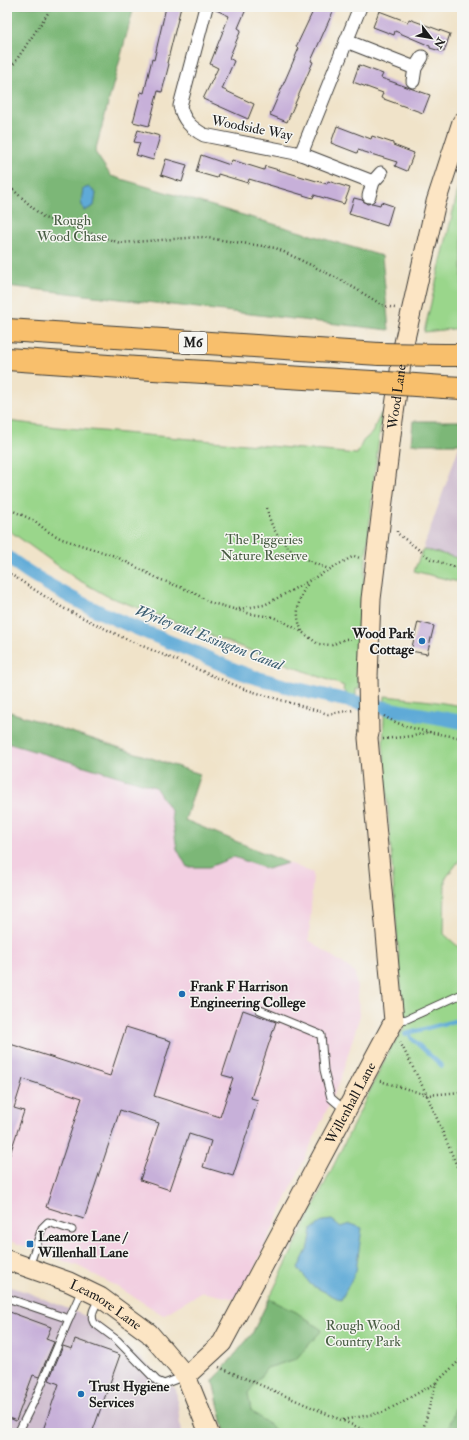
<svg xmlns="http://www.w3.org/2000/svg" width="469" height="1440" viewBox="0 0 469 1440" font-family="'IM FELL Double Pica',serif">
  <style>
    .built { fill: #f2cfe1 }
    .industrial { fill: #cfbdcf }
    .green { fill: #9ad68b; stroke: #5b7954 }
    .forest { fill: #7bb777; stroke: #4c6a4a }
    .water { fill: #5faad7; stroke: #3e637a }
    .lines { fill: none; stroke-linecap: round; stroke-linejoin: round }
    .stream { stroke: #5faad7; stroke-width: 4 }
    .canal { stroke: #5faad7; stroke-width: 14 }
    .building { fill: #c7b0d9 }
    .lane-casing { stroke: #3c3a36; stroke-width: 9 }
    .street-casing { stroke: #3c3a36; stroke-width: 15 }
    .secondary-casing { stroke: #3c3a36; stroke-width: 21 }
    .highway-casing { stroke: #3c3a36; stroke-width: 24 }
    .path { stroke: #3c3a36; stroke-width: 2.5; stroke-dasharray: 1 3; stroke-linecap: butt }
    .lane { stroke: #fff; stroke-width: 7 }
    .street { stroke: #fff; stroke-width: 13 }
    .secondary { stroke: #fce5c4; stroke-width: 19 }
    .highway { stroke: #f8bf6c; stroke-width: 22 }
    .secondary-bridge-casing { stroke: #3c3a36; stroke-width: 21; stroke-linecap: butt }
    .highway-bridge-casing { stroke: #3c3a36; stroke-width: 24; stroke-linecap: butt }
    .secondary-bridge { stroke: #fce5c4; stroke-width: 19 }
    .highway-bridge { stroke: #f8bf6c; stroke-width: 22 }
    .poi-dot { fill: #1f6fb2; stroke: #f6f6f2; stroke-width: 1.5 }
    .labels { text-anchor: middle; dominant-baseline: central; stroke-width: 3; stroke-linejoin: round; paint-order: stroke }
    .shield { fill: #f6f6f2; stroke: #5d5d5c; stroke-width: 1 }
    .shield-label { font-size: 13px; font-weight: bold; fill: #1c1c1c }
    .street-label { font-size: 14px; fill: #1c1c1c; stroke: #f6f6f2 }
    .park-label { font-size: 14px; fill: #485d43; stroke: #f6f6f2 }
    .poi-label { font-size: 14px; font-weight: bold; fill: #1c1c1c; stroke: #f6f6f2; text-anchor: start }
    .water-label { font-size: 15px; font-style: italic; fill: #3a5c70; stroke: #f6f6f2 }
  </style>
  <rect width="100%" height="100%" fill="#f6f6f2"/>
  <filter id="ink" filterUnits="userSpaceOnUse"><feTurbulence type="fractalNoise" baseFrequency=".025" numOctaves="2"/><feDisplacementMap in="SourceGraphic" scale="8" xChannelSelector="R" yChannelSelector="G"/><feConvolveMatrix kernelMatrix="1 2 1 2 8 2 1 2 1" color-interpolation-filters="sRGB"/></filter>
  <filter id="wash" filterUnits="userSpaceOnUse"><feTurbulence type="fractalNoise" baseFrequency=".012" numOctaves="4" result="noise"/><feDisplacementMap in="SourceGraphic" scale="16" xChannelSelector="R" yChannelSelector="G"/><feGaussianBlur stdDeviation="0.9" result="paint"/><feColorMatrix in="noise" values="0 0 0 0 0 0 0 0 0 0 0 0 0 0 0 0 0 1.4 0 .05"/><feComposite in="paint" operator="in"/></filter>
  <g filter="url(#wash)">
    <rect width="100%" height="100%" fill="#f0e3c9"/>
    <polygon class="built" points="7,711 200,774 185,820 313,873 309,940 355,972 360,1015 340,1081 240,1300 202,1292 163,1315 118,1287 78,1266 7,1240"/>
    <g class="industrial">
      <polygon points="460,444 462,444 462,559 423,549"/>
      <polygon points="7,1286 27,1292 95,1320 176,1389 181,1433 7,1433"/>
    </g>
    <g class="green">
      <polygon points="462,174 462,328 424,332"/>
      <polygon points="381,413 382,414 374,478 356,662 356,669 360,689 356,689 356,699 353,698 343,690 344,686 107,596 75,578 7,529 7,421 57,427 357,454 363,441 372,433"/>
      <polygon points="423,549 462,559 462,583 414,571"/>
      <polygon points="385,696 431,701 462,706 462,857 445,879 444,934 462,950 462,1433 225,1433 213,1381 252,1334 390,1049 404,1028 383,742"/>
    </g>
    <g class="forest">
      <polygon points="7,7 134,7 95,152 111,176 382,256 389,330 7,286"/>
      <polygon points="413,421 462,421 462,444 411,444"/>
      <polygon points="7,711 200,774 185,820 288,863 267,869 234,857 209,867 187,867 177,849 171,811 155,787 7,743"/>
      <polygon points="269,1299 296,1312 322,1330 296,1359 267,1368 248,1393 251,1410 279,1433 225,1433 213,1381 252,1334"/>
      <polygon points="462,1387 462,1433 449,1433 449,1427"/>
    </g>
    <g class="water">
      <polygon points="89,187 96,193 94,206 84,211 81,202 83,189"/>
      <polygon points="332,1220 341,1227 351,1224 362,1228 356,1271 341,1300 311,1285 298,1268 309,1246 312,1229 323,1221"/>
    </g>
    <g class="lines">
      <g class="stream">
        <polyline points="409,1033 411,1038 442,1066"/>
        <polyline points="405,1034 462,1019"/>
      </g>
      <path class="canal" d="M7,557C63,599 122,623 187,649C209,658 231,670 254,677C322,698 393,709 462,722"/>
    </g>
    <g id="blocks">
      <g class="building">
        <polygon points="166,7 181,7 167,63 169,64 162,92 158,91 149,126 133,122 141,92 144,93 152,59 154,60"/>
        <polygon points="214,7 247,7 238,28 241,30 229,58 234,61 222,89 254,104 248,119 203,99 218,68 210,64 229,16 214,9"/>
        <polygon points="315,7 335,7 311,61 313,62 287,122 270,115 299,48 296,47"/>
        <polygon points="379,11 408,22 409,19 450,34 444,52 430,48 430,46 395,31 394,35 373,27"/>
        <polygon points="359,65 383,74 381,78 430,95 423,113 381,98 383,93 353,82"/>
        <polygon points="337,126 371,139 372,136 393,143 393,145 414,153 407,171 395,166 397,162 358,150 357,153 331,143"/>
        <polygon points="138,130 160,136 153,160 136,155 140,143 134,142"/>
        <polygon points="201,155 230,165 232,160 264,170 265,166 327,184 328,181 350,188 344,204 314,195 313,198 249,179 248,183 218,174 217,178 196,172"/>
        <polygon points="166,159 187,165 182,182 161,175"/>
        <polygon points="354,198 362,200 367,204 372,203 380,205 381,202 393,206 387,226 349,214"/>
        <polygon points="418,622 434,626 427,654 411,651"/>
        <polygon points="243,1010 276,1022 251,1098 258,1100 233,1176 203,1167 211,1141 189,1134 170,1190 140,1180 159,1123 120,1110 84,1219 46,1207 82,1098 23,1079 14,1108 24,1111 9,1157 7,1157 7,1043 110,1076 126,1027 171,1041 154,1096 220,1117 233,1078 222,1075"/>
        <polygon points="7,1311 51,1327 46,1339 54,1342 39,1377 33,1375 16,1421 7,1417"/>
        <polygon points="75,1339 120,1355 92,1433 42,1433 59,1384 49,1380 63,1346 72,1349"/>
      </g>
    </g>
  </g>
  <g filter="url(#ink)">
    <use href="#blocks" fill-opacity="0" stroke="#3c3a36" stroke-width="1"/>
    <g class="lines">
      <g class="lane-casing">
        <g id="lane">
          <polyline points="260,1010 321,1035 324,1070 331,1098 345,1110"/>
          <polyline points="395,1021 407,1019 462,994"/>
          <polyline points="29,1267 42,1228 48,1222 72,1230"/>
          <polyline points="7,1298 69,1319 82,1290"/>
          <path d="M100,1298C96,1305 89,1314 94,1323L117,1340L157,1381L164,1384L185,1376"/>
          <polyline points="18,1433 37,1395 69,1319"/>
        </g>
      </g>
      <g class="street-casing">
        <g id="street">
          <path d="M206,7L180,106C183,120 191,128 204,135L301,154L360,7"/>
          <polyline points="346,41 415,68"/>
          <polyline points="413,81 415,68 422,57"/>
          <polyline points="301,154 373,182"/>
          <polyline points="369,196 373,182 381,173"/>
        </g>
      </g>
      <g class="secondary-casing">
        <g id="secondary">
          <path id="s1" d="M368,677L371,599L392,427L404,343L436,202L462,122"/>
          <path id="s2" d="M7,1260L69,1282L100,1297L149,1333L186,1376L209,1433"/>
          <path id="s3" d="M186,1376L222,1343L394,1021L368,738L369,733"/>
        </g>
      </g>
      <g class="highway-casing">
        <g id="highway">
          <polyline points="7,330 379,354"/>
          <polyline points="444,355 462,355"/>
          <polyline points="7,359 137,368 372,382"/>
          <polyline points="444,387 462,388"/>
        </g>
      </g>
      <g class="path">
        <polyline points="7,74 52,7"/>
        <polyline points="7,184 44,218 120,243 201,237 276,248 341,280 384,306 395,308"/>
        <polyline points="7,508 35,521 47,531 62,539 115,556 159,579 193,592 209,602 251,614 273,617 284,622 302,632 318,644 332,645 345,639 355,638"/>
        <path d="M267,508C273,543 298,558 329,569"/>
        <polyline points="397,531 397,533 431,559 462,570"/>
        <polyline points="7,572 63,608 126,639 244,689 328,714 354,710"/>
        <polyline points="239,609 264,605 272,601 354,556 360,558"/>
        <path d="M302,631C294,614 298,597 309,582"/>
        <path d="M384,716C406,730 436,733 462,738"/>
        <polyline points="383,739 413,736 431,732"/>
        <polyline points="7,966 8,968"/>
        <polyline points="400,1042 427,1095 462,1178"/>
        <polyline points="380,1081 427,1095 462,1092"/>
        <polyline points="219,1367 371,1433"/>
        <polyline points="343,1420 384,1412 436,1383"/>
        <polyline points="422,1433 436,1383 462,1358"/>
      </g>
      <use href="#lane" class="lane"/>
      <use href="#street" class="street"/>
      <use href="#secondary" class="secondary"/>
      <use href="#highway" class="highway"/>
      <g class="secondary-bridge-casing">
        <polyline id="secondary-bridge" points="368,677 369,733"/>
      </g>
      <g class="highway-bridge-casing">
        <g id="highway-bridge">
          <polyline points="379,354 444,355"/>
          <polyline points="372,382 444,387"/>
        </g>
      </g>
      <use href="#secondary-bridge" class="secondary-bridge"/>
      <use href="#highway-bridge" class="highway-bridge"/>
    </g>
  </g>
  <g class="poi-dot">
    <circle cx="422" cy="641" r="4"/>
    <circle cx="182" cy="994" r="4"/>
    <rect x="26" y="1240" width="8" height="8" rx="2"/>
    <circle cx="81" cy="1394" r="4"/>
  </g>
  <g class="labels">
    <rect class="shield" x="179" y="332" width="28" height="22" rx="3"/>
    <g class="shield-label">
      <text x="193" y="343">M6</text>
    </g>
    <g class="street-label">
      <text transform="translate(252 128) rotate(11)">Woodside Way</text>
      <text stroke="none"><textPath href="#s1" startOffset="282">Wood Lane</textPath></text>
      <text stroke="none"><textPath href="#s3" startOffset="321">Willenhall Lane</textPath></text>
      <text stroke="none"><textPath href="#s2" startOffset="109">Leamore Lane</textPath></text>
    </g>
    <g class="park-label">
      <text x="72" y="220">Rough<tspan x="72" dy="16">Wood Chase</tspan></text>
      <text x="264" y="539">The Piggeries<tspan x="264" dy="16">Nature Reserve</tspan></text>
      <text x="363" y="1325">Rough Wood<tspan x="363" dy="16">Country Park</tspan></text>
    </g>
    <g class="poi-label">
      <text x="414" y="633" text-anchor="end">Wood Park<tspan x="414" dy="16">Cottage</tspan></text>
      <text x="190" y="986">Frank F Harrison<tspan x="190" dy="16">Engineering College</tspan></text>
      <text x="38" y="1236">Leamore Lane /<tspan x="38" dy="16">Willenhall Lane</tspan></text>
      <text x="89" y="1386">Trust Hygiene<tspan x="89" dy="16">Services</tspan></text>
    </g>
    <g class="water-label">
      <text transform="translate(209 638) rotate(21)">Wyrley and Essington Canal</text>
    </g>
  </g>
  <rect width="469" height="1440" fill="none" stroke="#f6f6f2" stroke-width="24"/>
  <g transform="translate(431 38) rotate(121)" stroke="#f6f6f2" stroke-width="3" paint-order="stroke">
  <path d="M0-3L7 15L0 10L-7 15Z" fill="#1c1c1c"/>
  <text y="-6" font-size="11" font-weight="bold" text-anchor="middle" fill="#1c1c1c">N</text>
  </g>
</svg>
